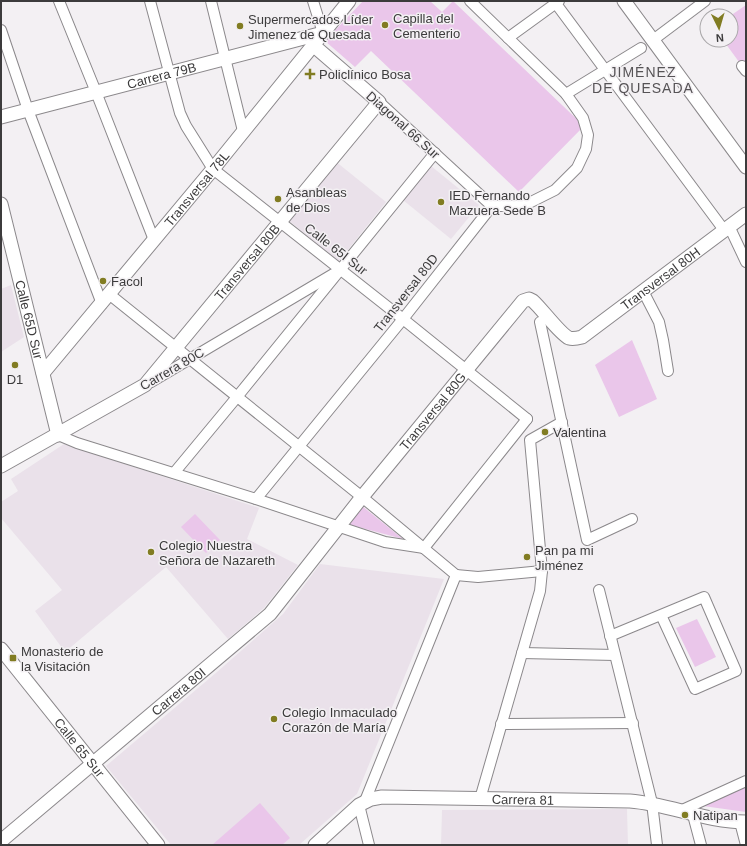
<svg xmlns="http://www.w3.org/2000/svg" width="747" height="846" viewBox="0 0 747 846" font-family="Arial,sans-serif">
  <style>
    .built { fill: #eae1ea }
    .green { fill: #eac6ea }
    .lines { fill: none; stroke-linecap: round; stroke-linejoin: round }
    .minor-casing { stroke: #8b888b; stroke-width: 12 }
    .tertiary-casing { stroke: #8b888b; stroke-width: 15 }
    .minor { stroke: #fff; stroke-width: 10 }
    .tertiary { stroke: #fff; stroke-width: 13 }
    .poi-dot { fill: #817c22; stroke: #f3f0f3; stroke-width: 1.5 }
    .labels { text-anchor: middle; dominant-baseline: central; stroke-width: 3; stroke-linejoin: round; paint-order: stroke }
    .poi-label { font-size: 13px; fill: #3c3b3c; stroke: #f3f0f3; text-anchor: start }
    .street-label { font-size: 13px; fill: #3c3b3c; stroke: #f3f0f3 }
    .neighbourhood-label { font-size: 14px; letter-spacing: 1px; fill: #565356; stroke: #f3f0f3 }
  </style>
  <rect width="100%" height="100%" fill="#f3f0f3"/>
  <g class="built">
    <polygon points="335,161 386,202 339,261 288,220"/>
    <polygon points="431,166 479,205 451,239 403,200"/>
    <polygon points="11,285 24,337 1,352 1,289"/>
    <polygon points="64,444 259,508 247,539 298,565 264,608 228,639 166,567 65,652 35,611 62,590 1,518 1,502 18,491 11,479"/>
    <polygon points="320,564 444,579 357,794 299,845 171,845 106,766 217,672 283,614"/>
    <polygon points="627,809 628,845 441,845 442,810"/>
  </g>
  <g class="green">
    <polygon points="363,1 430,1 442,12 453,1 584,126 519,192 371,51 355,67 325,41"/>
    <polygon points="746,5 746,63 742,66 723,40 731,40 731,16 730,16"/>
    <polygon points="632,340 657,399 619,417 595,365"/>
    <polygon points="362,506 403,539 347,524"/>
    <polygon points="195,514 220,540 206,553 181,527"/>
    <polygon points="697,619 716,657 695,667 676,628"/>
    <polygon points="746,787 746,812 703,806"/>
    <polygon points="260,803 290,838 282,845 212,845"/>
  </g>
  <g class="lines">
    <g class="minor-casing">
      <g id="minor">
        <polyline points="59,1 96,92 154,240"/>
        <polyline points="150,1 180,113 186,126 213,169 403,319 527,419"/>
        <polyline points="211,1 243,131"/>
        <polyline points="313,1 323,33"/>
        <polyline points="554,1 724,230"/>
        <polyline points="1,30 28,110 102,304"/>
        <polyline points="508,38 559,1"/>
        <polyline points="653,40 705,1"/>
        <polyline points="742,66 746,71"/>
        <polyline points="566,94 641,48"/>
        <polyline points="379,102 492,206"/>
        <polyline points="729,226 746,262"/>
        <polyline points="643,291 659,322 663,340 668,371"/>
        <polyline points="109,294 362,497 456,575"/>
        <polyline points="540,322 587,540 632,519"/>
        <polyline points="151,382 335,273"/>
        <polyline points="58,435 77,443 256,499 385,542 424,548"/>
        <polyline points="174,473 237,397 435,153"/>
        <polyline points="256,499 403,319 492,206 516,206 529,203 555,190 577,168 586,149 588,135 583,118 566,94 470,1"/>
        <polyline points="424,548 527,419"/>
        <polyline points="456,575 478,577 542,571"/>
        <polyline points="599,590 652,803 657,845"/>
        <polyline points="610,636 704,597 736,671 695,689 661,615"/>
        <polyline points="522,653 615,655"/>
        <polyline points="501,724 633,723"/>
        <polyline points="480,799 540,591 542,571 530,440 562,422"/>
        <polyline points="365,801 456,575"/>
        <polyline points="359,805 369,845"/>
        <polyline points="680,811 746,781"/>
        <polyline points="693,815 701,845"/>
        <polyline points="740,822 746,845"/>
      </g>
    </g>
    <g class="tertiary-casing">
      <g id="tertiary">
        <polyline points="624,1 746,167"/>
        <path id="s1" d="M1,117L323,33"/>
        <path id="s2" d="M1,204L58,435"/>
        <path id="s3" d="M43,373L213,169L349,1"/>
        <path id="s4" d="M1,466L145,385L379,102L313,45"/>
        <path id="s5" d="M1,649L158,845"/>
        <path id="s6" d="M1,841L270,614L362,497L523,301L529,299L533,301C542,309 560,334 569,338C573,339 578,338 582,337L746,214"/>
        <path id="s7" d="M315,845L359,805L371,799L382,797L630,801C670,804 705,822 746,822"/>
      </g>
    </g>
    <use href="#minor" class="minor"/>
    <use href="#tertiary" class="tertiary"/>
  </g>
  <g class="poi-dot">
    <circle cx="385" cy="25" r="4"/>
    <circle cx="240" cy="26" r="4"/>
    <path d="M308 68h4v4h4v4h-4v4h-4v-4h-4v-4h4z"/>
    <circle cx="278" cy="199" r="4"/>
    <circle cx="441" cy="202" r="4"/>
    <circle cx="103" cy="281" r="4"/>
    <circle cx="15" cy="365" r="4"/>
    <circle cx="545" cy="432" r="4"/>
    <circle cx="151" cy="552" r="4"/>
    <circle cx="527" cy="557" r="4"/>
    <rect x="9" y="654" width="8" height="8" rx="2"/>
    <circle cx="274" cy="719" r="4"/>
    <circle cx="685" cy="815" r="4"/>
  </g>
  <g class="labels">
    <g class="poi-label">
      <text x="393" y="18">Capilla del<tspan x="393" dy="15">Cementerio</tspan></text>
      <text x="248" y="19">Supermercados Líder<tspan x="248" dy="15">Jimenez de Quesada</tspan></text>
      <text x="319" y="74">Policlínico Bosa</text>
      <text x="286" y="192">Asanbleas<tspan x="286" dy="15">de Dios</tspan></text>
      <text x="449" y="195">IED Fernando<tspan x="449" dy="15">Mazuera Sede B</tspan></text>
      <text x="111" y="281">Facol</text>
      <text x="15" y="379" text-anchor="middle">D1</text>
      <text x="553" y="432">Valentina</text>
      <text x="159" y="545">Colegio Nuestra<tspan x="159" dy="15">Señora de Nazareth</tspan></text>
      <text x="535" y="550">Pan pa mi<tspan x="535" dy="15">Jiménez</tspan></text>
      <text x="21" y="651">Monasterio de<tspan x="21" dy="15">la Visitación</tspan></text>
      <text x="282" y="712">Colegio Inmaculado<tspan x="282" dy="15">Corazón de María</tspan></text>
      <text x="693" y="815">Natipan</text>
    </g>
    <g class="street-label">
      <text stroke="none"><textPath href="#s1" startOffset="166">Carrera 79B</textPath></text>
      <text transform="translate(403 125) rotate(42)">Diagonal 66 Sur</text>
      <text stroke="none"><textPath href="#s3" startOffset="240">Transversal 78L</textPath></text>
      <text transform="translate(336 249) rotate(38)">Calle 65I Sur</text>
      <text stroke="none"><textPath href="#s4" startOffset="325">Transversal 80B</textPath></text>
      <text stroke="none"><textPath href="#s6" startOffset="928">Transversal 80H</textPath></text>
      <text transform="translate(406 293) rotate(-52)">Transversal 80D</text>
      <text stroke="none"><textPath href="#s2" startOffset="119">Calle 65D Sur</textPath></text>
      <text transform="translate(172 369) rotate(-30)">Carrera 80C</text>
      <text stroke="none"><textPath href="#s6" startOffset="612">Transversal 80G</textPath></text>
      <text stroke="none"><textPath href="#s6" startOffset="232">Carrera 80I</textPath></text>
      <text stroke="none"><textPath href="#s5" startOffset="126">Calle 65 Sur</textPath></text>
      <text stroke="none"><textPath href="#s7" startOffset="225">Carrera 81</textPath></text>
    </g>
    <g class="neighbourhood-label">
      <text x="643" y="72">JIMÉNEZ<tspan x="643" dy="16">DE QUESADA</tspan></text>
    </g>
  </g>
  <rect width="747" height="846" fill="none" stroke="#3c3b3c" stroke-width="4"/>
  <g transform="translate(719 28) rotate(175)"><circle r="19" fill="#f3f0f3" stroke="#aaa8aa"/>
  <path d="M0-3L7 15L0 10L-7 15Z" fill="#817c22"/>
  <text y="-6" font-size="11" font-weight="bold" text-anchor="middle" fill="#3c3b3c">N</text>
  </g>
</svg>
